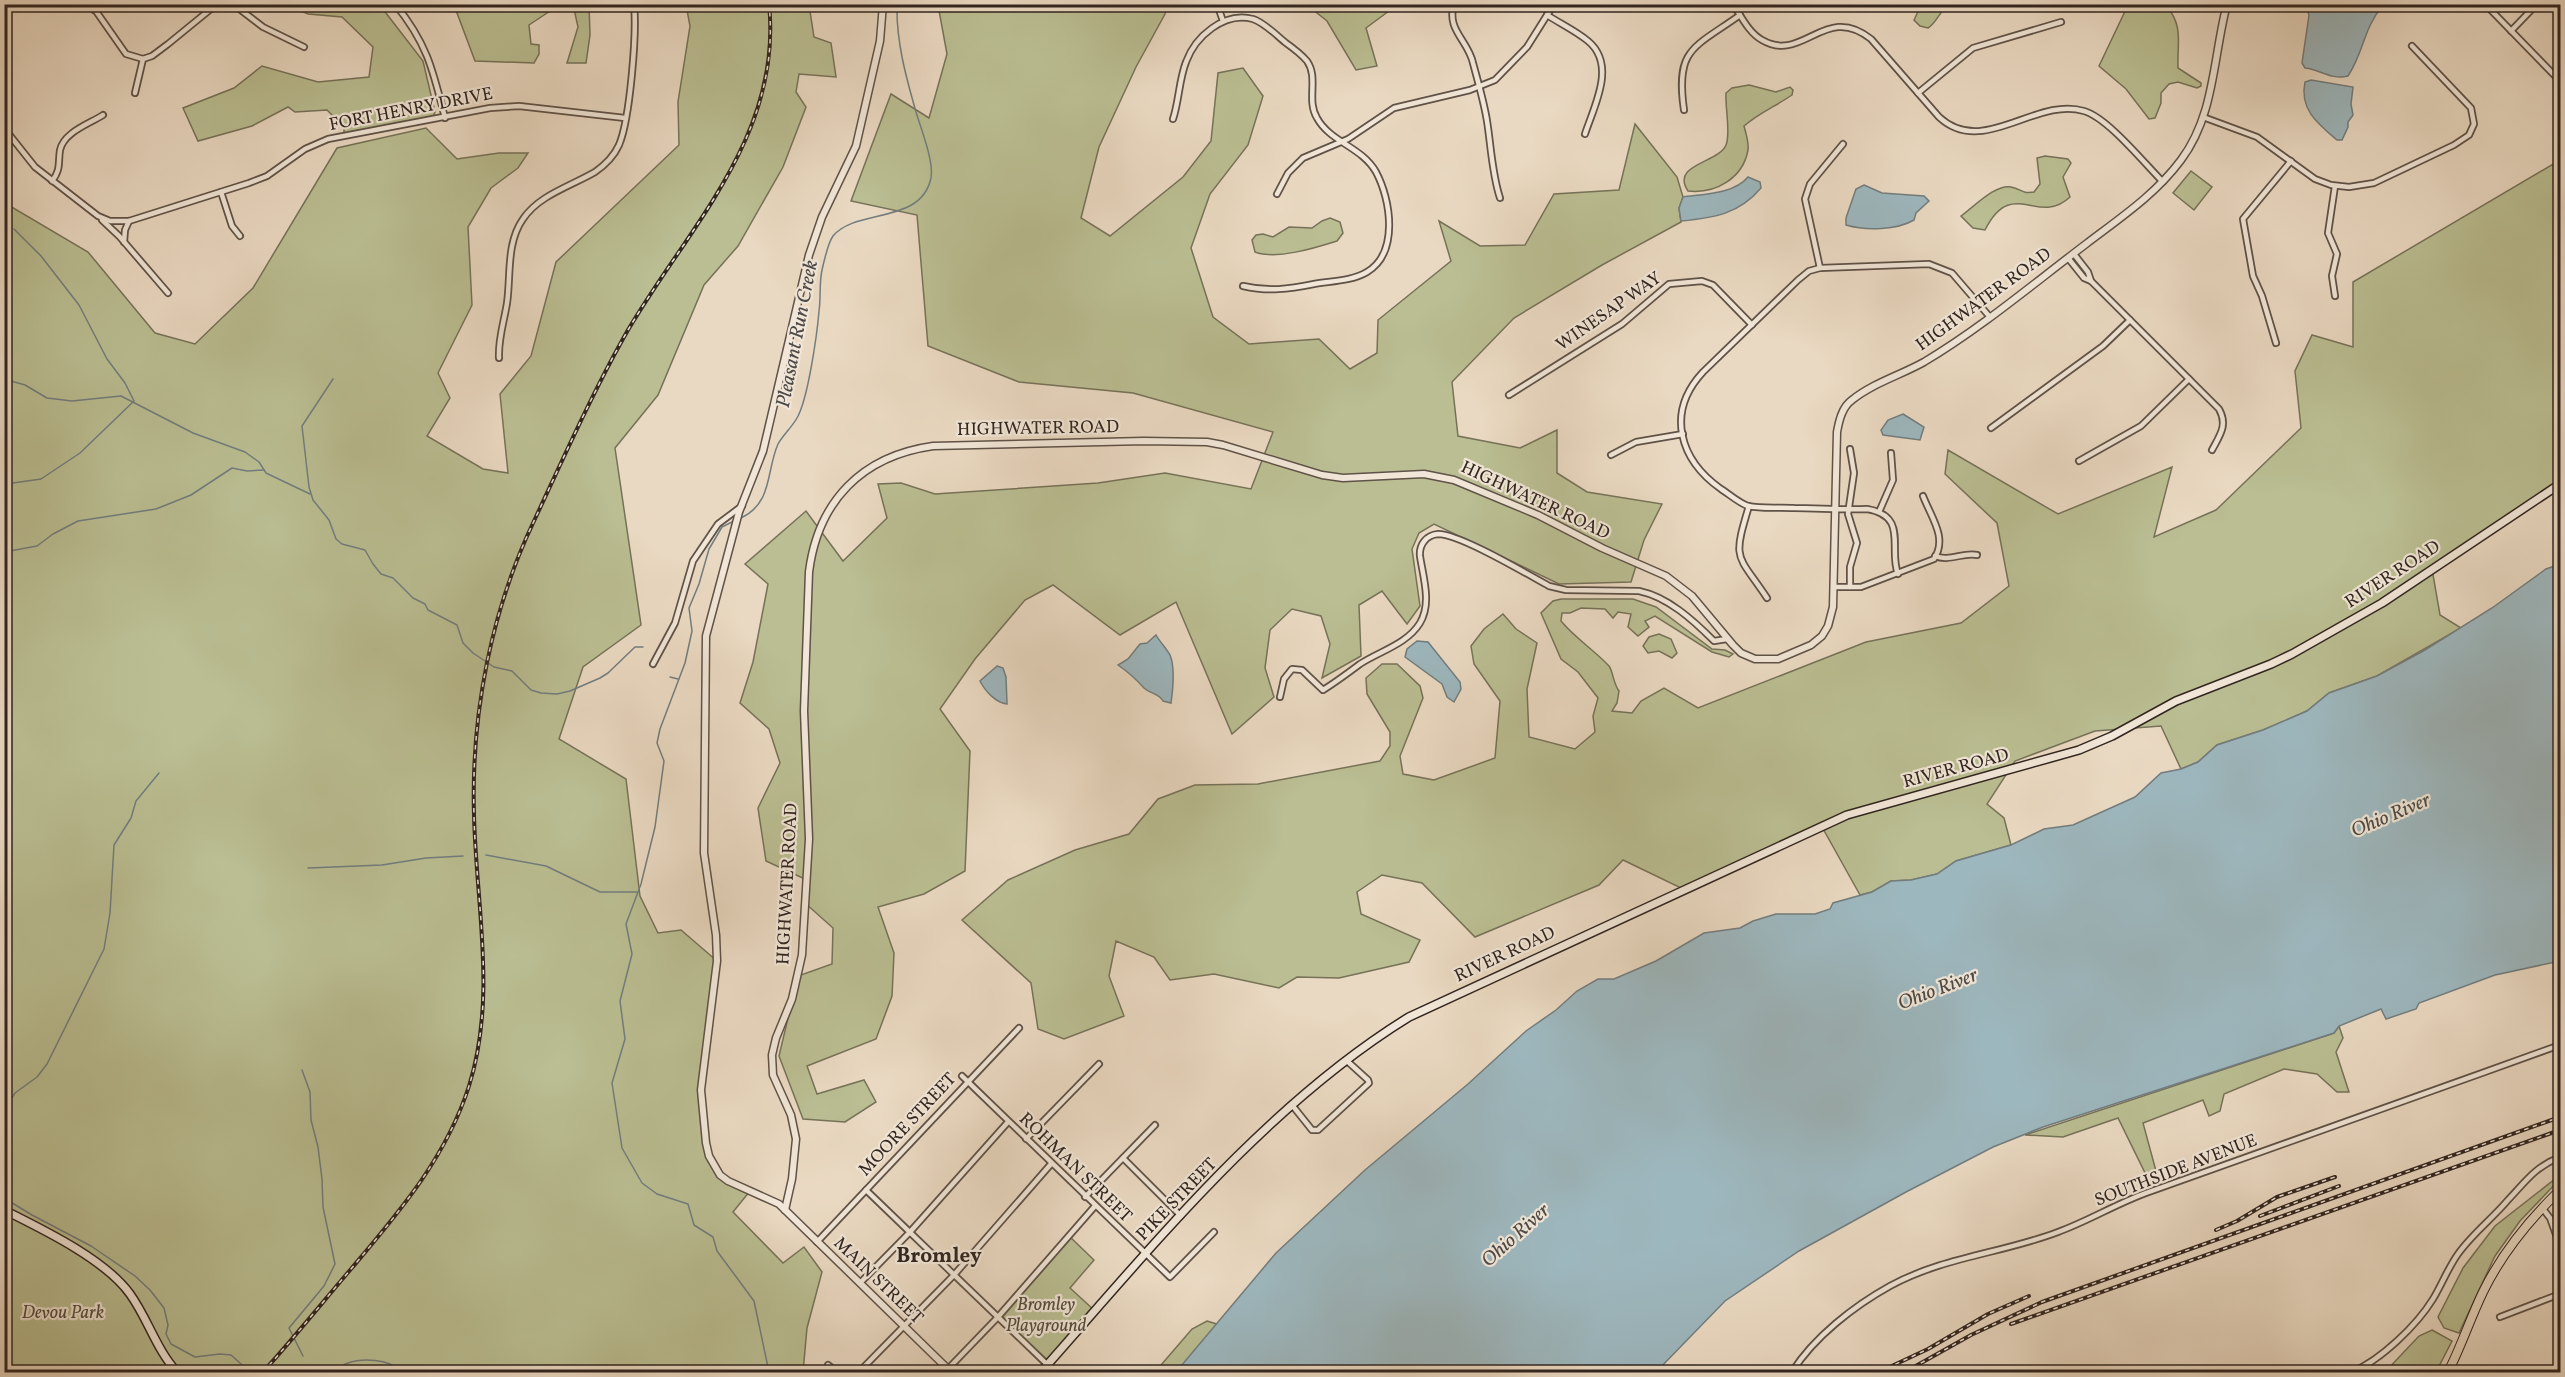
<svg xmlns="http://www.w3.org/2000/svg" width="2565" height="1377" viewBox="0 0 2565 1377" font-family="Vollkorn,serif">
  <style>
    .green { fill: #babe92; stroke: #767259; stroke-width: 1.5 }
    .water { fill: #9db7be; stroke: #727d7f; stroke-width: 1.5 }
    .lines { fill: none; stroke-linecap: round; stroke-linejoin: round }
    .stream { stroke: #727d7f; stroke-width: 1.5 }
    .minor-casing { stroke: #5f5248; stroke-width: 8 }
    .tertiary-casing { stroke: #5f5248; stroke-width: 9 }
    .secondary-casing { stroke: #312520; stroke-width: 10 }
    .primary-casing { stroke: #312520; stroke-width: 10 }
    .minor { stroke: #f1e6d7; stroke-width: 4.5 }
    .tertiary { stroke: #f1e6d7; stroke-width: 6 }
    .secondary { stroke: #f1e6d7; stroke-width: 7 }
    .primary { stroke: #ead9c2; stroke-width: 8 }
    .rail-casing { stroke: #312520; stroke-width: 4 }
    .rail { stroke: #f1e6d7; stroke-width: 1.5; stroke-dasharray: 4.5; stroke-linecap: butt }
    .labels { text-anchor: middle; dominant-baseline: central; stroke-width: 4.5; stroke-linejoin: round; paint-order: stroke }
    .street-label { font-size: 18px; fill: #312520; stroke: #f1e6d7 }
    .park-label { font-size: 18px; font-style: italic; fill: #534b3c; stroke: #f1e6d7 }
    .water-label { font-size: 20px; font-style: italic; fill: #4c4a48; stroke: #f1e6d7 }
    .quarter-label { font-size: 21px; font-weight: bold; fill: #312520; stroke: #f1e6d7 }
  </style>
  <rect width="100%" height="100%" fill="#ead9c2"/>
  <filter id="stains"><feTurbulence type="fractalNoise" baseFrequency=".00333" numOctaves="4"/><feColorMatrix values="0 0 0 0 .2 0 0 0 0 .09 0 0 0 0 .02 0 0 0 .5 -.17"/></filter>
  <radialGradient id="worn" r=".72"><stop offset=".6" stop-color="#630" stop-opacity="0"/><stop offset="1" stop-color="#630" stop-opacity=".3"/></radialGradient>
  <g class="green">
    <polygon points="379,4 423,61 435,112 432,120 344,136 344,127 327,110 295,112 288,107 252,126 198,141 183,108 234,88 262,66 318,82 369,77 373,47 342,17 308,14 287,5"/>
    <polygon points="450,5 559,5 529,25 531,44 539,45 539,54 534,63 475,61 457,13"/>
    <polygon points="564,5 589,5 590,35 586,63 567,63 578,27 574,9"/>
    <polygon points="686,5 809,5 814,37 831,43 836,77 799,74 796,92 806,107 783,167 738,246 704,285 658,395 615,448 641,625 583,667 559,739 626,779 640,896 658,933 681,930 717,961 701,1082 702,1110 713,1164 727,1181 750,1191 733,1212 783,1263 804,1247 822,1272 807,1328 803,1372 5,1372 5,203 88,252 155,333 195,344 253,288 337,148 426,128 457,159 499,153 528,153 518,168 491,188 468,227 472,305 438,373 450,398 427,436 483,469 508,473 500,394 531,356 556,262 679,145 678,102 690,26"/>
    <polygon points="938,5 1167,5 1165,14 1136,67 1099,147 1081,218 1110,236 1183,177 1211,141 1218,73 1243,68 1263,96 1248,145 1210,194 1191,248 1213,317 1249,344 1319,339 1350,369 1377,353 1378,320 1451,261 1439,221 1480,246 1525,245 1554,194 1619,190 1635,124 1677,177 1683,197 1679,208 1681,222 1602,265 1514,318 1452,382 1458,436 1520,448 1557,430 1557,473 1587,492 1662,504 1644,540 1631,582 1559,584 1434,524 1419,533 1412,549 1420,606 1407,624 1382,591 1359,605 1361,656 1322,678 1330,644 1321,616 1292,609 1270,630 1265,668 1274,697 1232,734 1176,602 1120,635 1053,585 1025,600 975,659 940,709 970,751 965,871 924,894 878,907 894,953 892,996 876,1039 807,1066 817,1094 864,1080 876,1102 845,1122 803,1119 779,1056 798,976 832,964 833,928 805,903 807,880 766,861 758,808 780,763 769,729 740,703 753,662 768,584 745,564 806,511 843,561 887,518 878,484 901,483 935,494 1098,483 1165,473 1251,489 1273,432 1133,393 1019,382 928,346 917,215 851,201 891,94 929,118 947,54"/>
    <polygon points="1307,5 1397,5 1366,28 1377,66 1356,70 1327,21"/>
    <path d="M1921,5V4L2000,5C1981,15 1965,7 1945,8C1938,15 1936,23 1928,28L1920,26L1914,20Z"/>
    <path d="M2128,5H2166C2184,27 2177,42 2178,68L2201,83V86L2197,88L2178,82L2169,84L2161,93V103L2155,118L2149,119L2126,89L2099,66Z"/>
    <path d="M1749,85L1776,92L1790,87L1793,90L1792,95C1776,106 1759,113 1744,126C1746,134 1749,142 1748,150C1743,178 1716,194 1688,191C1670,164 1719,163 1726,145C1731,134 1725,107 1726,93L1732,88Z"/>
    <path d="M2045,156L2068,159L2071,163L2063,177L2070,197C2038,227 2012,176 1985,230L1973,228L1961,216C1974,207 1995,184 2011,187C2022,189 2021,194 2034,192L2040,184L2037,158Z"/>
    <path d="M2560,160V484L2432,569L2440,615L2461,628L2377,676L2329,693L2307,711L2263,730L2217,745L2198,762L2181,769L2161,726L2095,731L2015,761L1987,804L2004,818L2011,845L1956,861L1937,874L1911,880L1891,881L1872,892L1860,895L1822,827L1685,890L1623,860L1599,885L1475,937L1422,883L1382,875L1357,892L1361,914L1420,940L1409,962L1339,978L1297,977L1279,988L1214,974L1170,980L1154,957L1116,941L1109,976L1124,1016L1064,1039L1038,1029L1031,983L962,920L1008,880L1075,850L1129,834L1158,799L1195,785L1258,784L1380,761L1390,746V732L1367,694L1366,678L1382,664H1397L1420,686L1423,698L1400,756L1403,774L1434,780L1495,758L1500,701L1474,664L1471,646L1484,629L1503,614L1516,629L1537,643L1527,689L1529,737L1575,749L1595,732L1593,716L1598,698L1578,672L1561,659L1541,613L1553,601L1561,599H1633L1656,607L1712,649L1725,650L1733,654L1729,657L1712,652L1655,616L1645,621L1649,627L1638,636L1628,627L1631,614L1618,612L1613,618L1605,609L1581,608L1570,613H1562L1561,621C1575,638 1594,650 1609,666C1613,671 1613,683 1619,691L1617,703L1612,711L1632,713L1641,701L1664,688L1698,708L1866,642L1961,623L2009,586L1997,523L1945,474L1948,450L2058,514L2172,467L2154,537L2216,510L2301,428L2295,371L2312,335L2353,347V282Z"/>
    <polygon points="2191,171 2212,187 2194,210 2173,193"/>
    <path d="M1330,218L1340,222L1343,233L1337,241C1315,248 1276,260 1255,252L1252,240L1256,235L1263,234L1273,237L1289,227L1312,228L1322,221Z"/>
    <polygon points="1659,634 1671,639 1677,653 1672,658 1659,651 1648,653 1643,646 1649,637"/>
    <polygon points="2339,1026 2343,1038 2336,1052 2349,1092 2337,1092 2317,1074 2284,1069 2224,1094 2220,1111 2209,1116 2203,1100 2143,1123 2159,1182 2151,1185 2118,1118 2063,1137 2025,1135 2334,1033"/>
    <polygon points="2560,1175 2560,1179 2520,1221 2495,1256 2459,1333 2444,1328 2438,1317 2463,1268 2495,1226"/>
    <polygon points="1069,1236 1094,1260 1070,1288 1095,1311 1047,1365 998,1317"/>
    <polygon points="1207,1321 1223,1326 1194,1372 1155,1372 1192,1329"/>
    <polygon points="2432,1330 2452,1341 2436,1372 2385,1372 2419,1336"/>
  </g>
  <g class="water">
    <path d="M2312,4L2383,5C2363,29 2364,52 2348,76C2330,80 2322,70 2305,68L2302,63L2309,15L2306,7H2313Z"/>
    <path d="M2311,80L2353,87L2351,104L2353,115L2348,122V127L2342,140H2337C2318,124 2299,109 2305,82Z"/>
    <path d="M1748,177L1760,182L1761,188C1739,214 1714,218 1681,221L1679,208L1683,197C1704,194 1734,194 1748,177Z"/>
    <path d="M1864,185L1882,193L1924,196L1929,201L1916,213L1914,220C1897,230 1866,231 1846,225V218L1856,189Z"/>
    <polygon points="1903,414 1924,427 1920,440 1883,435 1881,430 1888,420"/>
    <polygon points="2560,564 2560,961 2495,975 2419,1003 2416,1009 2386,1019 2381,1009 2339,1026 2334,1033 2043,1127 1993,1147 1906,1192 1799,1251 1725,1301 1656,1372 1176,1372 1276,1253 1365,1170 1468,1084 1526,1031 1556,1010 1577,991 1598,979 1614,979 1656,961 1704,933 1740,928 1753,921 1776,914 1815,914 1830,909 1833,903 1872,892 1891,881 1911,880 1937,874 1956,861 2011,845 2044,829 2073,825 2135,797 2161,773 2181,769 2198,762 2217,745 2263,730 2307,711 2329,693 2377,676 2425,650 2492,608 2546,569"/>
    <path d="M1156,635C1160,642 1166,648 1170,655C1175,667 1173,689 1171,703L1163,701C1159,693 1150,694 1144,688C1136,679 1128,672 1118,665L1128,659L1140,644L1147,643Z"/>
    <polygon points="1417,641 1428,642 1460,682 1461,689 1454,702 1447,697 1442,684 1405,657 1407,649"/>
    <path d="M997,666L1003,668L1006,677L1007,704C996,703 985,691 980,681Z"/>
  </g>
  <g class="lines">
    <g class="stream">
      <polyline points="4,379 25,385 47,398 72,401 121,396 193,433 245,452 259,462 266,473 310,494"/>
      <polyline points="333,379 302,426 309,487 313,500 329,520 336,539 342,544 365,550 373,564 381,574 393,578 413,598 425,604 428,610 457,625 463,643 473,653 494,667 512,671 531,690 541,693 557,694 570,691 600,678 608,673 635,647 643,647"/>
      <polyline points="4,482 13,483 41,479 80,453 134,401 125,383 107,359 79,305 41,256 14,229"/>
      <path d="M741,518C773,503 766,471 778,444C783,435 792,427 797,418C808,399 817,335 819,311C821,298 819,283 822,270C824,261 828,243 833,236C856,208 921,225 931,178C934,161 921,129 916,112C906,77 896,41 897,4"/>
      <polyline points="734,521 722,527 709,549 699,584 689,608 692,631 685,663 660,729 657,743 664,761 655,827 641,884 626,924 632,954 620,1001 625,1039 612,1083 622,1148 642,1183 657,1194 688,1204 694,1225 713,1237 717,1251 754,1301 769,1372"/>
      <polyline points="4,552 37,546 53,534 78,521 156,509 191,495 232,468 247,471 264,470"/>
      <polyline points="670,677 678,679"/>
      <polyline points="486,855 546,866 600,892 637,892"/>
      <polyline points="308,868 382,865 426,858 463,856"/>
      <polyline points="302,1070 310,1092 311,1120 318,1147 322,1179 323,1207 335,1264 324,1286 289,1328 303,1356"/>
      <polyline points="4,1110 15,1093 37,1077 47,1064 104,949 110,913 114,845 131,818 136,801 159,773"/>
      <polyline points="4,1198 32,1215 91,1246 135,1276 150,1290 164,1308 168,1325 166,1334 171,1344 195,1357 220,1354 231,1355 250,1372"/>
      <path d="M331,1372C337,1369 342,1365 348,1363C362,1358 389,1359 399,1370"/>
    </g>
    <g class="minor-casing">
      <g id="minor">
        <polyline points="91,4 126,54 143,59 152,56 168,44 217,4"/>
        <polyline points="233,4 263,27 304,47"/>
        <path d="M395,4C427,43 433,70 445,118"/>
        <polyline points="1217,4 1223,21"/>
        <path d="M1454,4C1446,30 1468,40 1473,63C1478,82 1484,102 1487,121C1491,146 1492,174 1500,198"/>
        <path d="M1733,4C1741,16 1749,33 1762,40C1803,64 1825,2 1871,39L1939,117C1983,158 2036,96 2084,111C2108,118 2144,163 2163,182"/>
        <polyline points="2485,4 2560,81"/>
        <polyline points="94,10 102,4"/>
        <path d="M1547,15C1561,24 1576,31 1588,41C1617,65 1594,106 1585,134"/>
        <polyline points="2511,31 2537,4"/>
        <polyline points="135,93 143,59"/>
        <polyline points="1918,93 1973,48 2061,22"/>
        <path d="M1684,110C1675,48 1694,48 1740,15"/>
        <polyline points="2203,117 2257,137 2315,179 2331,185 2349,187 2374,183 2454,145 2469,135 2474,124 2471,108 2412,46"/>
        <path d="M1173,119C1179,101 1179,80 1186,62C1195,37 1224,11 1253,19C1265,23 1276,35 1286,43C1293,48 1301,54 1307,61C1319,78 1306,100 1317,118C1330,142 1362,147 1376,172C1391,200 1399,253 1367,272C1352,281 1331,281 1314,284C1289,289 1268,292 1243,286"/>
        <polyline points="4,128 35,167 98,216 110,221 129,221 249,183 267,176 305,149 328,139 490,108 519,106 625,118"/>
        <path d="M52,181C61,170 58,163 60,150C64,132 89,124 103,115"/>
        <polyline points="221,192 232,226 240,236"/>
        <polyline points="1277,194 1288,173 1303,158 1348,139 1394,108 1470,90 1495,80 1527,47 1554,4"/>
        <polyline points="102,220 119,236 168,293"/>
        <polyline points="124,242 125,230 129,221"/>
        <polyline points="2074,254 2088,272 2091,281"/>
        <path d="M2068,258L2084,278L2091,281L2219,409C2228,425 2220,435 2212,450"/>
        <polyline points="1820,268 1805,199 1810,184 1843,144"/>
        <polyline points="2335,296 2332,276 2337,254 2328,233 2335,186"/>
        <polyline points="2276,343 2262,296 2253,276 2243,219 2291,161"/>
        <path d="M499,358C498,339 504,322 507,303C511,276 506,243 523,219C539,195 571,186 595,172C605,165 614,156 619,145C630,119 637,33 634,4"/>
        <polyline points="1509,395 1622,324 1669,284 1702,281 1713,285 1752,325"/>
        <polyline points="1991,428 2103,346 2130,320"/>
        <polyline points="1611,455 1636,442 1683,434"/>
        <polyline points="2079,461 2141,426 2189,379"/>
        <path d="M1749,506C1732,562 1737,553 1767,598"/>
        <polyline points="1879,512 1893,480 1891,453"/>
        <path d="M1935,556C1949,562 1963,552 1977,555"/>
        <path d="M1898,574C1888,549 1909,516 1867,509C1843,510 1818,508 1794,508C1780,507 1762,509 1748,506C1739,503 1729,494 1721,489C1680,460 1665,413 1703,372L1798,280L1809,271L1820,268L1929,264L1952,273L1989,316"/>
        <path d="M1834,587H1861L1934,559C1948,538 1931,517 1923,496"/>
        <polyline points="1850,587 1850,567 1857,543 1848,514 1854,473 1850,449"/>
        <polyline points="653,664 675,623 693,561 718,524 742,506"/>
        <path d="M1280,697L1284,679L1292,669L1302,670L1323,690C1336,682 1348,673 1360,664C1380,651 1407,644 1420,623C1432,603 1423,577 1420,556C1419,545 1426,535 1438,534C1460,534 1527,574 1549,586L1566,590L1639,591C1668,597 1693,620 1714,641L1727,639"/>
        <polyline points="962,1076 1170,1277 1214,1232"/>
        <polyline points="1292,1105 1312,1130 1318,1130 1369,1083 1368,1080 1346,1060"/>
        <polyline points="1026,1139 1099,1064"/>
        <polyline points="1123,1158 1181,1216"/>
        <polyline points="866,1190 1055,1372"/>
        <polyline points="1085,1197 1155,1125"/>
        <polyline points="2543,1209 2550,1218 2560,1246"/>
        <polyline points="817,1242 1019,1028"/>
        <polyline points="860,1283 910,1232 1008,1122"/>
        <polyline points="2500,1317 2560,1294"/>
        <polyline points="828,1365 837,1372"/>
        <polyline points="859,1372 954,1275 1051,1164"/>
        <polyline points="945,1372 998,1317 1095,1206"/>
        <path d="M1792,1372C1814,1337 1854,1306 1890,1286C1943,1257 2003,1253 2058,1232C2088,1221 2116,1204 2146,1193C2283,1143 2422,1095 2560,1045"/>
        <path d="M2352,1372C2381,1360 2417,1325 2433,1299C2442,1284 2448,1268 2458,1254C2472,1234 2492,1219 2508,1200C2526,1181 2535,1167 2560,1157"/>
      </g>
    </g>
    <g class="tertiary-casing">
      <g id="tertiary">
        <polyline points="883,4 880,41 856,146 822,217 809,255 763,451 739,512 706,636 704,853 716,935 717,961 701,1090 706,1143 709,1156 720,1175 728,1181 779,1204 951,1372"/>
        <path d="M785,1210L792,1179L796,1139L791,1115L773,1075L772,1055L776,1038L792,999L802,955L809,839L804,711L809,572C818,501 862,456 933,446L1144,441L1207,442L1223,445L1322,475L1343,478L1424,474L1454,480L1538,515L1602,548L1666,576L1692,596L1733,645L1741,653L1755,659H1778L1811,645L1822,636L1828,626L1833,607L1837,432C1839,421 1842,407 1852,400C1873,383 1901,375 1924,362C1981,328 2033,284 2086,244C2120,218 2155,195 2181,160C2215,115 2213,57 2227,4"/>
      </g>
    </g>
    <g class="secondary-casing">
      <g id="secondary">
        <path d="M4,1210C42,1229 105,1259 130,1294C148,1319 156,1349 177,1372"/>
        <path d="M1041,1372C1151,1248 1266,1105 1409,1017L1847,815L2079,750L2112,736L2176,701L2271,664L2292,654L2382,603L2560,484"/>
      </g>
    </g>
    <g class="primary-casing">
      <path id="primary" d="M2448,1372C2461,1347 2470,1319 2483,1292C2501,1255 2530,1219 2560,1190"/>
    </g>
    <use href="#minor" class="minor"/>
    <use href="#tertiary" class="tertiary"/>
    <use href="#secondary" class="secondary"/>
    <use href="#primary" class="primary"/>
    <g class="rail-casing">
      <g id="rail">
        <polyline points="2260,1216 2339,1186"/>
        <polyline points="2216,1230 2237,1221 2277,1197 2335,1177"/>
        <polyline points="2011,1324 2560,1130"/>
        <path d="M263,1372C293,1339 322,1303 351,1269C399,1212 446,1158 469,1086C497,997 476,905 474,815C471,714 491,611 534,521C563,459 591,396 624,337C685,230 783,138 769,4"/>
        <polyline points="1879,1372 1928,1349 1988,1314 2029,1296"/>
        <polyline points="1905,1372 1971,1335 2042,1302 2560,1117"/>
      </g>
    </g>
    <use href="#rail" class="rail"/>
  </g>
  <g class="labels">
    <g class="street-label">
      <text transform="translate(411 110) rotate(-11)">FORT HENRY DRIVE</text>
      <text transform="translate(1984 300) rotate(-36)">HIGHWATER ROAD</text>
      <text transform="translate(1609 312) rotate(-35)">WINESAP WAY</text>
      <text transform="translate(1038 429) rotate(-1)">HIGHWATER ROAD</text>
      <text transform="translate(1535 501) rotate(25)">HIGHWATER ROAD</text>
      <text transform="translate(2393 575) rotate(-33)">RIVER ROAD</text>
      <text transform="translate(1956 769) rotate(-15)">RIVER ROAD</text>
      <text transform="translate(788 884) rotate(-87)">HIGHWATER ROAD</text>
      <text transform="translate(1505 955) rotate(-25)">RIVER ROAD</text>
      <text transform="translate(908 1125) rotate(-47)">MOORE STREET</text>
      <text transform="translate(1075 1168) rotate(44)">ROHMAN STREET</text>
      <text transform="translate(2176 1171) rotate(-21)">SOUTHSIDE AVENUE</text>
      <text transform="translate(1177 1200) rotate(-46)">PIKE STREET</text>
      <text transform="translate(878 1281) rotate(44)">MAIN STREET</text>
    </g>
    <g class="park-label">
      <text x="1046" y="1305">Bromley<tspan x="1046" dy="21">Playground</tspan></text>
      <text x="63" y="1313">Devou Park</text>
    </g>
    <g class="water-label">
      <text transform="translate(798 334) rotate(-79)">Pleasant Run Creek</text>
      <text transform="translate(2391 816) rotate(-23)">Ohio River</text>
      <text transform="translate(1938 990) rotate(-21)">Ohio River</text>
      <text transform="translate(1516 1236) rotate(-42)">Ohio River</text>
    </g>
    <g class="quarter-label">
      <text x="939" y="1256">Bromley</text>
    </g>
  </g>
  <rect width="2565" height="1377" fill="none" stroke="#ead9c2" stroke-width="24"/>
  <rect x="6" y="6" width="2553" height="1365" fill="none" stroke="#312520" stroke-width="3"/>
  <rect x="12" y="12" width="2541" height="1353" fill="none" stroke="#312520" stroke-width="1.5"/>
  <rect width="100%" height="100%" filter="url(#stains)"/>
  <rect width="100%" height="100%" fill="url(#worn)"/>
</svg>
